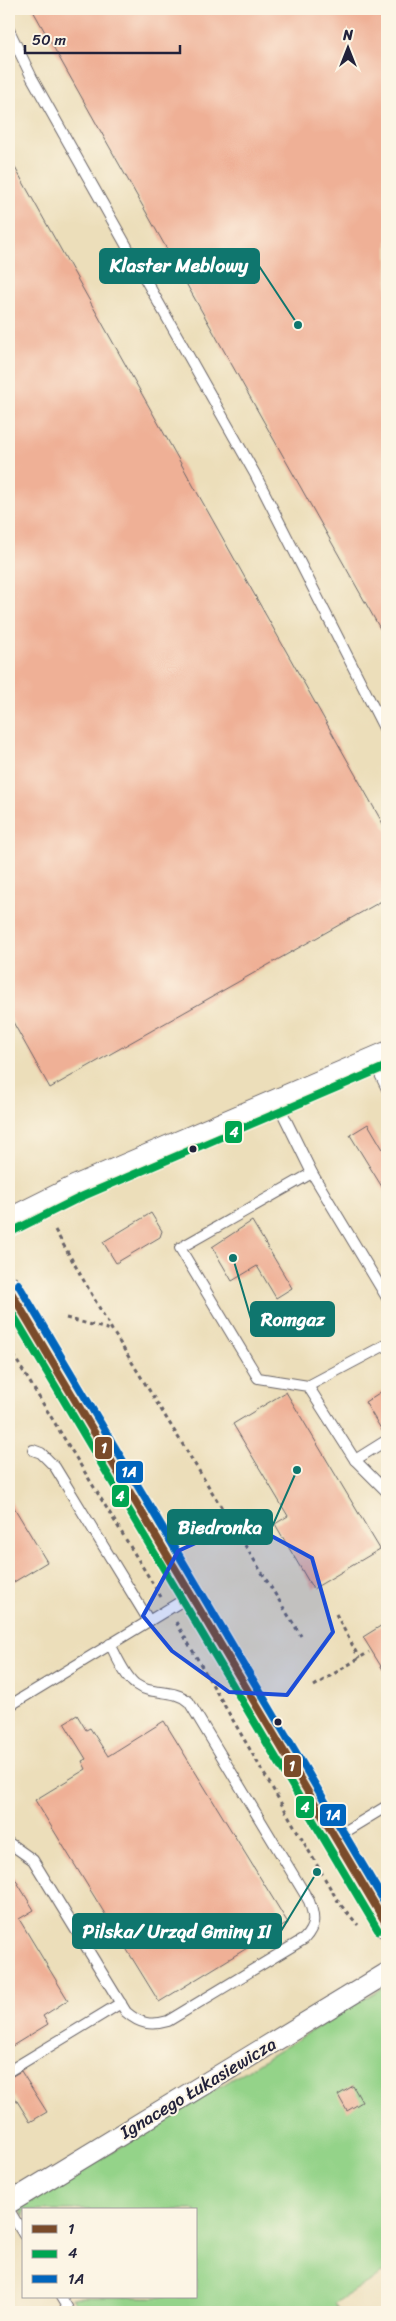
<svg xmlns="http://www.w3.org/2000/svg" width="396" height="2321" viewBox="0 0 396 2321" font-family="Sriracha,sans-serif">
  <style>
    .green { fill: #94d389; stroke: #5b7a62 }
    .building { fill: #efb096 }
    .lines { fill: none; stroke-linecap: round; stroke-linejoin: round }
    .service-casing { stroke: #696467; stroke-width: 12 }
    .minor-casing { stroke: #696467; stroke-width: 22 }
    .tertiary-casing { stroke: #696467; stroke-width: 28 }
    .path { stroke: #696467; stroke-width: 3; stroke-dasharray: 4 4; stroke-linecap: butt }
    .service { stroke: #fff; stroke-width: 10 }
    .minor { stroke: #fff; stroke-width: 20 }
    .tertiary { stroke: #fff; stroke-width: 26 }
    .bus-1-casing { stroke: #fcf5e5; stroke-width: 11 }
    .bus-2-casing { stroke: #fcf5e5; stroke-width: 11 }
    .bus-3-casing { stroke: #fcf5e5; stroke-width: 11 }
    .bus-1 { stroke: #7a4b2a; stroke-width: 8 }
    .bus-2 { stroke: #00a651; stroke-width: 8 }
    .bus-3 { stroke: #0065bd; stroke-width: 8 }
    .marked { fill: #1d4ed8; fill-opacity: 0.2; stroke: #1d4ed8; stroke-width: 4; stroke-linejoin: round }
    .bus-dot { fill: #22223b; stroke: #fcf5e5; stroke-width: 2 }
    .labels { text-anchor: middle; dominant-baseline: central; stroke-width: 4; stroke-linejoin: round; paint-order: stroke }
    .street-label { font-size: 18px; fill: #22223b; stroke: #fcf5e5 }
    .leader { fill: none; stroke: #0f766e; stroke-width: 2 }
    .callout-dot { fill: #0f766e; stroke: #fcf5e5; stroke-width: 2 }
    .callout { fill: #0f766e; stroke: #0f766e; stroke-width: 2 }
    .callout-label { font-size: 19px; text-anchor: middle; font-weight: bold; fill: #fff }
    .line-badge { stroke: #fcf5e5; stroke-width: 2 }
    .badge-label { font-size: 14px; text-anchor: middle; font-weight: bold; fill: #fff }
  </style>
  <rect width="100%" height="100%" fill="#fcf5e5"/>
  <filter id="ink" filterUnits="userSpaceOnUse"><feTurbulence type="fractalNoise" baseFrequency=".02" numOctaves="2"/><feDisplacementMap in="SourceGraphic" scale="10" xChannelSelector="R" yChannelSelector="G"/><feConvolveMatrix kernelMatrix="1 2 1 2 8 2 1 2 1" color-interpolation-filters="sRGB"/></filter>
  <filter id="wash" filterUnits="userSpaceOnUse"><feTurbulence type="fractalNoise" baseFrequency=".0096" numOctaves="4" result="noise"/><feDisplacementMap in="SourceGraphic" scale="20" xChannelSelector="R" yChannelSelector="G"/><feGaussianBlur stdDeviation="1.12" result="paint"/><feColorMatrix in="noise" values="0 0 0 0 0 0 0 0 0 0 0 0 0 0 0 0 0 1.4 0 .05"/><feComposite in="paint" operator="in"/></filter>
  <g filter="url(#wash)">
    <rect width="100%" height="100%" fill="#ecdeba"/>
    <polygon class="green" points="387,1985 387,2270 335,2303 339,2312 81,2312 72,2297 196,2297 196,2210 24,2210 24,2217 19,2209"/>
    <g id="blocks">
      <g class="building">
        <polygon points="32,9 387,9 387,641"/>
        <polygon points="9,157 387,831 387,898 50,1088 9,1015"/>
        <polygon points="368,1124 387,1156 387,1195 350,1135"/>
        <polygon points="151,1213 162,1231 160,1237 116,1263 103,1242"/>
        <polygon points="252,1221 292,1288 276,1298 257,1266 232,1281 212,1247"/>
        <polygon points="387,1388 387,1433 384,1434 365,1402"/>
        <polygon points="286,1392 380,1549 313,1589 275,1524 288,1516 233,1424"/>
        <polygon points="9,1499 47,1562 9,1585"/>
        <polygon points="387,1622 387,1676 363,1637"/>
        <polygon points="77,1715 86,1730 90,1728 108,1756 164,1721 288,1923 159,2002 35,1800 86,1769 82,1761 86,1759 64,1723"/>
        <polygon points="9,1869 34,1910 19,1919 68,2000 43,2016 48,2024 9,2048"/>
        <polygon points="21,2071 47,2112 30,2122 9,2088 9,2078"/>
        <polygon points="353,2086 362,2102 347,2111 338,2095"/>
      </g>
    </g>
  </g>
  <g filter="url(#ink)">
    <use href="#blocks" fill-opacity="0" stroke="#696467" stroke-width="1"/>
    <g class="lines">
      <g class="service-casing">
        <g id="service">
          <polyline points="9,30 32,78 255,474 387,734"/>
          <polyline points="374,1062 387,1089"/>
          <polyline points="278,1104 312,1173 387,1298"/>
          <polyline points="312,1173 180,1248 258,1378 308,1386 355,1460 387,1492"/>
          <polyline points="308,1386 387,1344"/>
          <polyline points="33,1450 41,1453 55,1467 149,1621"/>
          <polyline points="355,1460 387,1440"/>
          <polyline points="9,1706 190,1596"/>
          <polyline points="336,1837 387,1806"/>
          <path d="M9,1843L33,1860L126,2012C140,2024 151,2026 168,2021L304,1939C316,1926 315,1917 309,1901L189,1702C174,1688 151,1696 135,1684C124,1675 117,1657 110,1644"/>
          <polyline points="9,2071 121,2003"/>
          <polyline points="9,2210 24,2235"/>
          <polyline points="61,2297 70,2312"/>
        </g>
      </g>
      <g class="minor-casing">
        <polyline id="minor" points="9,2203 387,1973"/>
      </g>
      <g class="tertiary-casing">
        <g id="tertiary">
          <polyline points="9,1222 77,1188 387,1055"/>
          <polyline points="9,1289 387,1925"/>
        </g>
      </g>
      <g class="path">
        <polyline points="55,1230 112,1330 301,1636"/>
        <polyline points="66,1318 111,1330"/>
        <polyline points="9,1348 161,1597"/>
        <polyline points="336,1614 359,1658"/>
        <polyline points="176,1622 339,1903 358,1925"/>
        <polyline points="314,1686 369,1652"/>
      </g>
      <use href="#service" class="service"/>
      <use href="#minor" class="minor"/>
      <use href="#tertiary" class="tertiary"/>
      <g class="bus-1-casing">
        <polyline id="bus-1" points="9,1289 387,1925"/>
      </g>
      <g class="bus-2-casing">
        <g id="bus-2">
          <polyline points="13,1231 81,1197 387,1066"/>
          <polyline points="9,1308 378,1930"/>
        </g>
      </g>
      <g class="bus-3-casing">
        <polyline id="bus-3" points="18,1284 387,1906"/>
      </g>
      <use href="#bus-1" class="bus-1"/>
      <use href="#bus-2" class="bus-2"/>
      <use href="#bus-3" class="bus-3"/>
    </g>
  </g>
  <path class="marked" d="M244,1521L312,1558L333,1632L287,1695L229,1692L172,1651L143,1616L178,1551Z"/>
  <g class="bus-dot">
    <circle cx="193" cy="1149" r="4.5"/>
    <circle cx="278" cy="1722" r="4.5"/>
  </g>
  <g class="labels">
    <g class="street-label">
      <text transform="translate(198 2088) rotate(-31)">Ignacego Łukasiewicza</text>
    </g>
  </g>
  <path class="leader" d="M298 325L259 266M233 1258L251 1319M297 1470L272 1527M317 1872L281 1931"/>
  <g class="callout-dot">
    <circle cx="298" cy="325" r="5"/>
    <circle cx="233" cy="1258" r="5"/>
    <circle cx="297" cy="1470" r="5"/>
    <circle cx="317" cy="1872" r="5"/>
  </g>
  <g class="callout">
    <rect x="100" y="249" width="159" height="34" rx="5"/>
    <rect x="251" y="1302" width="83" height="34" rx="5"/>
    <rect x="168" y="1510" width="104" height="34" rx="5"/>
    <rect x="73" y="1914" width="208" height="34" rx="5"/>
  </g>
  <g class="callout-label">
    <text x="179" y="272">Klaster Meblowy</text>
    <text x="293" y="1326">Romgaz</text>
    <text x="220" y="1534">Biedronka</text>
    <text x="177" y="1938">Pilska/ Urząd Gminy II</text>
  </g>
  <g class="line-badge">
    <rect x="224" y="1120" width="19" height="24" rx="5" fill="#00a651"/>
    <rect x="94" y="1436" width="19" height="24" rx="5" fill="#7a4b2a"/>
    <rect x="115" y="1460" width="29" height="24" rx="5" fill="#0065bd"/>
    <rect x="111" y="1484" width="19" height="24" rx="5" fill="#00a651"/>
    <rect x="283" y="1754" width="19" height="24" rx="5" fill="#7a4b2a"/>
    <rect x="295" y="1795" width="20" height="24" rx="5" fill="#00a651"/>
    <rect x="319" y="1803" width="28" height="24" rx="5" fill="#0065bd"/>
  </g>
  <g class="badge-label">
    <text x="234" y="1137">4</text>
    <text x="104" y="1453">1</text>
    <text x="129" y="1477">1A</text>
    <text x="120" y="1501">4</text>
    <text x="292" y="1771">1</text>
    <text x="305" y="1812">4</text>
    <text x="333" y="1820">1A</text>
  </g>
  <rect width="396" height="2321" fill="none" stroke="#fcf5e5" stroke-width="30"/>
  <rect x="22" y="2208" width="175" height="90" fill="#fcf5e5" stroke="#a5a1a1"/>
  <rect x="32" y="2225" width="25" height="8" fill="#7a4b2a" stroke="#a5a1a1"/>
  <text x="68" y="2234" font-size="15" fill="#22223b">1</text>
  <rect x="32" y="2250" width="25" height="8" fill="#00a651" stroke="#a5a1a1"/>
  <text x="68" y="2258" font-size="15" fill="#22223b">4</text>
  <rect x="32" y="2275" width="25" height="8" fill="#0065bd" stroke="#a5a1a1"/>
  <text x="68" y="2284" font-size="15" fill="#22223b">1A</text>
  <g transform="translate(348 48)" stroke="#fcf5e5" stroke-width="4" paint-order="stroke">
  <path d="M0-4L9 19L0 12L-9 19Z" fill="#22223b"/>
  <text y="-8" font-size="14" font-weight="bold" text-anchor="middle" fill="#22223b">N</text>
  </g>
  <path d="M25 45v8h155v-8" fill="none" stroke="#22223b" stroke-width="2.5"/>
  <text x="32" y="45" font-size="15" fill="#22223b" stroke="#fcf5e5" stroke-width="4" paint-order="stroke">50 m</text>
</svg>
